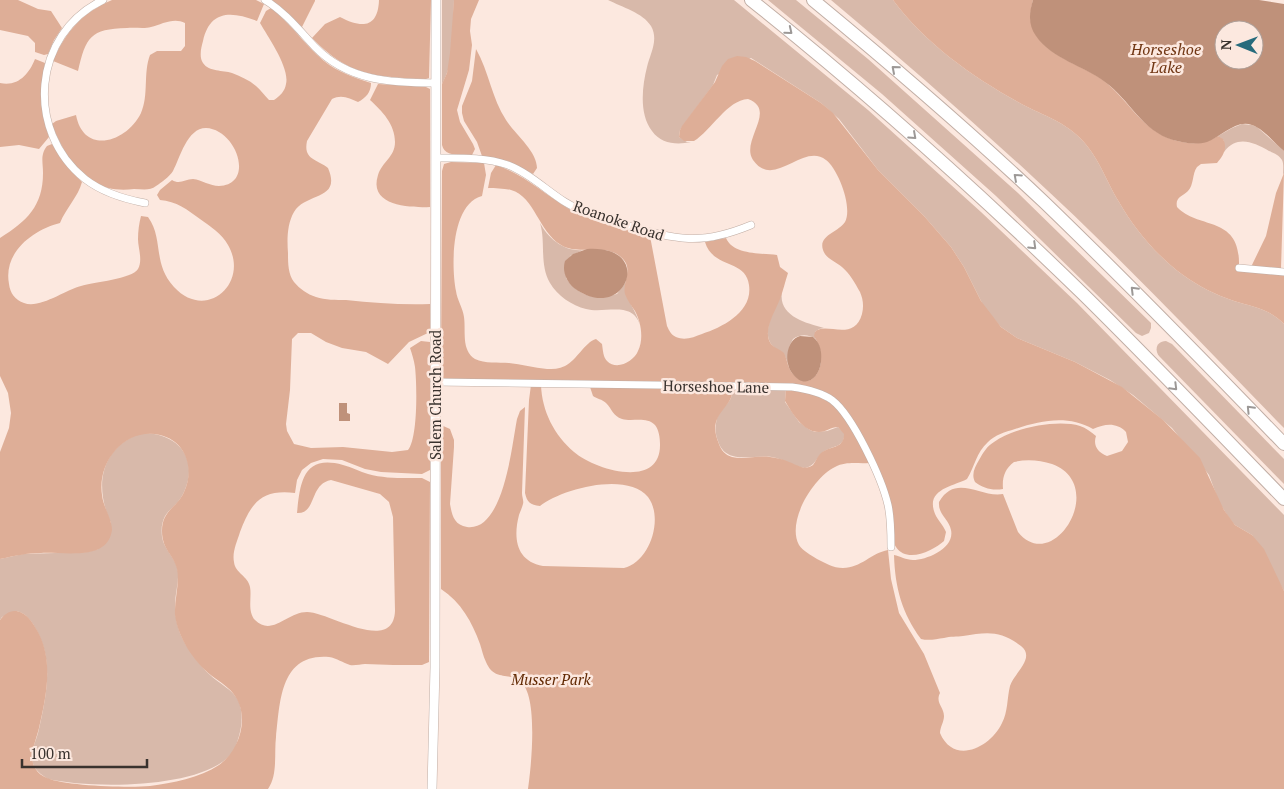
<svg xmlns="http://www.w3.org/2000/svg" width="1284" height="789" viewBox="0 0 1284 789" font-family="'PT Serif',serif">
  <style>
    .green { fill: #d8b9aa }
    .forest { fill: #deae97 }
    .water { fill: #bf917a; fill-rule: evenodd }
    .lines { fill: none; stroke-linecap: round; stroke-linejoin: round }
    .minor-casing { stroke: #c1aea5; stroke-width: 8 }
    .tertiary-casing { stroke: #c1aea5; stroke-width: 10 }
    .motorway-casing { stroke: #c1aea5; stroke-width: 14 }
    .minor { stroke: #fff; stroke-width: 7 }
    .tertiary { stroke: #fff; stroke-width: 9 }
    .motorway { stroke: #fff; stroke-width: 12 }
    .oneway { stroke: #9c9896 }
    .labels { text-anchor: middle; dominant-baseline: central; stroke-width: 5; stroke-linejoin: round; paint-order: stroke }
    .street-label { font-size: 15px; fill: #39322e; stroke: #fce8df }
    .park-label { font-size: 15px; font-style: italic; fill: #622903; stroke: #fce8df }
    .water-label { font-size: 16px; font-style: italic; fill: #713714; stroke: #fce8df }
  </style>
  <rect width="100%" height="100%" fill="#fce8df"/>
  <g class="green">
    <path d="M442,0H454C453,24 455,63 442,84Z"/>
    <path d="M608,0H734L868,110L981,212L1077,303L1284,515V591L1252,535L1235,525L1229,518L1219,502L1209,475L1172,428L1133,395L1110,380L1075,362L1017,338L1001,327L985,309L964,267L951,247L924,216L878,170L839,119L821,103L751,58L717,75L713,85L680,130L679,137L687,142H691C677,145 661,144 652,131C639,114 642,87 647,67C650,54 659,40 651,26C643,13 622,7 608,0Z"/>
    <polygon points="768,0 796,0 868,59 1018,193 1151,323 1151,328 1149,333 1142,336 1136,333 996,196 882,94"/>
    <path d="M831,0H893C925,43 971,76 1018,102C1039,114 1062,120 1080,138C1099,157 1105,179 1119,202C1135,230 1157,256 1183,275C1198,286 1216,295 1234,301C1253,307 1270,309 1284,324V428C1201,343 1120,257 1033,177C967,116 899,57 831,0Z"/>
    <path d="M1242,124L1252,125L1257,127L1284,151V173L1283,175C1283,170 1284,164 1282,160C1279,155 1274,153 1269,151C1253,142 1237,135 1224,152V141L1218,136L1232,128Z"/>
    <path d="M540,223C548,238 564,252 583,250L570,256L566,278C572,288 585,297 597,297C603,297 611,295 617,294L626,282C623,296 637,312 640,325C632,300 605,314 586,309C572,306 557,295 550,283C539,264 546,242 540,223Z"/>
    <path d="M782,292C778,316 805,323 824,328L819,329L815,332L816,339C808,334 800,334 793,339L789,347L788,364C783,347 779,354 771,344C761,329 777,306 782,292Z"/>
    <path d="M1166,341L1172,344L1284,459V484L1159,356C1154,349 1157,341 1166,341Z"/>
    <path d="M732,388L786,389L785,402L799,422L810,430L815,432L827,431L838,427L844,432C846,448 832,445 823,452C816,458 815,466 805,468C795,467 784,459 772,457C753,454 726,466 718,441C715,434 715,426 717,418C722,405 734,403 732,388Z"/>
    <path d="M141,433C176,432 200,457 184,492C176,511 159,509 162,537C164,550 176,558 178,571C179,582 175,594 175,605C175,620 179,635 188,648C194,656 201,667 209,674C219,684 233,689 239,702C243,712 242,725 239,736C237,742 236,748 232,753C204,789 92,789 48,779C40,774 33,769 32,759C31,749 37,739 39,729C46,697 54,662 37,631C32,622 27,613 16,611L2,617L0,620V559L23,554L87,552L98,549L111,523C94,487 100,448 141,433Z"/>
  </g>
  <g class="forest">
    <polygon points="0,0 18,0 38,9 51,11 62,28 54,40 48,54 44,55 35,52 35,43 28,36 0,30"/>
    <path d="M112,0H256L264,4L257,21C231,11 210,10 203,41C201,48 199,57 203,63C209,72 223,70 232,73C240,76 249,80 256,86C261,90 264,95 269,100H274C280,96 285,91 286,84C290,68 268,37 260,23L266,11L271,8C291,24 305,45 324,61C338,72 355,78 371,83C371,92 366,98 358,102C350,98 341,94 332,99L307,141C303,160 317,159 328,168C342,201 306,192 294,212C287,224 287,240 288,253C288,263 288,274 294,282C300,289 307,294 316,297C325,300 336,300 346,300C374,303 402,305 430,304V332L409,342L388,364L366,352L342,348L326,342L311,333H298L292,339L290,390L286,424L287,431L294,444L311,448L343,447L392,452L408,450C418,438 417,384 415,367C414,360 412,354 410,348L421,341L430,342V470L422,474L381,472L365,469L342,460L323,459L311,463L302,470L297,480L295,493C261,489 251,503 240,532C237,542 232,552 234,562C235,573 248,576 250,587C252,597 247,611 255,620C272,637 287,612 307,612C329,612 393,655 395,611L393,517L389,502L380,494L331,480C309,484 317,514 297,513C300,483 303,454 343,465C352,467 360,472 368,474C386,479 405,478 422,478L430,482L429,662L422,665C403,665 384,665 365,664C361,664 354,666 350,665C343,663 337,658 329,657C280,653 280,702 276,737C274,753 278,775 268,789H0V620C5,613 13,608 22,613C29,616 34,625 38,632C54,662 46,697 39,728C36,741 28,756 35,768C38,773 42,776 47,778C65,786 129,788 150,786C172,783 200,778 219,765C239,751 250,718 235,696C230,688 220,682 212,676C194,662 178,638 175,615C174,600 180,584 177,569C174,555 162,550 162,531C162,510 177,508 184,492C195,469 186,441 160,435C125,427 97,462 102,495C103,507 112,518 112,530C111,537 108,543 102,547C89,557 57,552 41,553C27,553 14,556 0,559V452L9,428L11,413L8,393L0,376V238C27,221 43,206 43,173C43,162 40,155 47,146L52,144L66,165L82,182C78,197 66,208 60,223C33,230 3,252 9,284C10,293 15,300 24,303C40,309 65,290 81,286C94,282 132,279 138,269C143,260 138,248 138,239C138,231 139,224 141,216L148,217C164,239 152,263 174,287C206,322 250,283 228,245C222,234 210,226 200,219C188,210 176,201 160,200L157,195L160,190L172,180C180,185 185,179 193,179C202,180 210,186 219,186C256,184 236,129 206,128C187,128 180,158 173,171C170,176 161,183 156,186C150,191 142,189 134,189C126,190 116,190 108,188C80,181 61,149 52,124L56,121L76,115C84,156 127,142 141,113C149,95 143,73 150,55L157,51H181L185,46V23C174,17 162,24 151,27C144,29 135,27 127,28C90,29 86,37 78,71L53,61C66,31 82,13 112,0Z"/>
    <polygon points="272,0 315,0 315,1 302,27"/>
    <path d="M379,0H431L429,78L426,79C375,77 349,76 312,38L325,24L340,17C361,28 378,29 379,0Z"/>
    <path d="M454,0H479L471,19L470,31L472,45L469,70L457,110L460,122L473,144L475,149L472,155C461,154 445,158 442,145V84L447,73L450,53Z"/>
    <path d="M893,0H1033C1029,16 1029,26 1039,39C1051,56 1082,66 1100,78C1130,99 1141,134 1182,142C1195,145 1207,143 1218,136L1223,139C1228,148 1223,156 1217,163L1201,164L1197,167C1192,174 1194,185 1188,191C1182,197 1175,197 1177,207C1199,230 1240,215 1239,265H1236V271L1284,275V324C1270,309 1253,307 1234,301C1216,295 1198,286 1183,275C1157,256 1135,230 1119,202C1105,179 1099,157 1080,138C1062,120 1039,114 1018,102C971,76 925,43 893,0Z"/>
    <path d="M476,49C489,72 492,99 506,120C515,134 537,151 537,168L533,174L508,161L482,156L477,142L464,121L462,113V106L472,81Z"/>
    <path d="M737,56L746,57L755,61L821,103L833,113L878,170L924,216L951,247L964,267L981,301L1001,327L1017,338L1075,362L1122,387L1163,420L1200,458L1224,510L1235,525L1252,535L1264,549L1284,591V789H528C531,768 539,695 520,681C507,672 494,681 486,662C483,656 482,650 480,644C472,622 461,602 441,589V425L450,429L454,440V447L450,504C452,515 454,525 467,527C504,532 512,444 517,419L520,411L525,407L522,493C522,497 524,501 523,504C522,508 520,512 519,515C513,538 516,561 543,566L624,568C650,562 664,518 648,497C627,471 561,489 540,506C530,505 527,502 525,493L529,400L531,385H541C542,411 554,435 574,452C595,470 661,490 660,444C660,438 659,430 655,425C646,416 633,422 622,419C613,416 612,409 606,403C602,399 597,399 593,396L590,387L732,388C735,409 705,412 719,444C721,450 725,455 732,457C744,460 758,455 770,457C776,458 783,459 789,462C798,465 804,471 813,465C816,461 817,457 820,454C829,445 844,450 844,434L838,427C831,427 826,432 819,432C803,432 792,413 785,401L786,389C838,393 848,420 869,463C857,464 847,461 835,467C814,477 786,521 799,545C803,551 811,555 817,559C825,563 833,568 843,568C861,568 871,553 888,550L891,579L899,613L924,654L940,693C935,703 944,707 944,716C944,722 940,727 940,733C954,766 991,747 1002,723C1008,712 1007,698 1010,686C1014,673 1036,658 1021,646C1000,630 987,632 963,636C957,637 950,636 944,638C936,639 929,641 921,639C902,613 895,588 894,555C900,556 906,560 913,560C927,560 955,548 951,530C949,519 938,515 939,502C956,473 980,498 1003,494L1018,532C1053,576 1109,485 1052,464C1040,460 1026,459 1014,462C1005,469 1002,477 1003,489C992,491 983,488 975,482C971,474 975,467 979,460C983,453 987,446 994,442C1013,428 1057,419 1080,426C1086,428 1091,432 1096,436C1093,445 1097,452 1107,456L1122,451L1128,442L1126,432C1116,422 1105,424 1093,429C1068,415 1042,420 1015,429C1005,432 995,435 988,442C976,453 975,466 967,479C954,486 927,489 934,511C936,519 943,524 946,532L944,541C934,550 907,564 896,547C890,537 894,521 892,510C887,482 854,410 830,396C817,388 801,386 786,385L446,379L441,377L442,171L444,164L451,162L484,163L486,175L482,196C451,204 451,266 456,291C457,300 463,308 464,317C466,331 461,350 475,359C485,364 498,362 509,363C521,364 534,368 547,369C553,369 559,369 565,366C577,360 585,342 596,339L602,344C603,350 603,357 607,361C617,371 634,361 638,351C644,339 641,322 635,311C631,305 627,300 625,294C622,282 634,269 622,258C605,242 579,256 561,245C538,231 535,197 511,190C504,188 495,189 488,188L491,173L496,165C525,175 544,194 569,209C594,223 623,228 650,236L667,326C669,330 671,335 676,337C685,341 694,337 702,334C723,327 753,312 749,285C746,259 713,269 705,242L726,238C733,255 761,253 777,255L780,267L788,273C785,282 783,291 780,299C775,312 762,331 771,344C774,348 780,349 784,353C787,359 788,369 793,374C808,391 822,374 821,357C821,349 818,343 814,336L815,332C825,321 854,343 862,314C864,306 863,299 860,292C855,283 850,274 842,267C835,261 826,259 823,250C818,235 839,232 845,222C853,207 838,169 826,160C803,142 774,190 753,160C740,141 778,110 748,99C727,100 711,131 694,141H684L679,137L680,130L682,126L715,82L722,66L728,59Z"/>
    <path d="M35,59L45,63C40,89 40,112 49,137L39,149L19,145L0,147V83C18,87 29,74 35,59Z"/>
    <path d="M378,84L426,87L430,89V207C410,208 368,206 378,175C382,162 395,157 395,142C395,124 382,111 370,100Z"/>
    <polygon points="1284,173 1281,268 1251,267 1266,236 1276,193"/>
  </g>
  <g class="water">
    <path d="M1033,0H1259L1284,4V151C1274,143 1264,129 1252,125C1236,119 1221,137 1207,142C1196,145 1184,143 1173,140C1142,131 1130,100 1105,82C1084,66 1052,59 1036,36C1028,25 1029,13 1033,0ZM1224,30H1254V60H1224Z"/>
    <path d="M587,249C657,244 625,326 574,288C566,281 562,271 565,261L573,254Z"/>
    <path d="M800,336L813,337C821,343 822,353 821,362C819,379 804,390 792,373C784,362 786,340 800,336Z"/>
    <polygon points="339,403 347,403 347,413 350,414 350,421 339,421"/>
  </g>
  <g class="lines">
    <g class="minor-casing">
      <g id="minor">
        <path d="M103,0C32,34 25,131 85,179C103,193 124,199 145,203"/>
        <path d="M265,0C285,12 299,30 315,47C348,81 391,83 436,83"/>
        <path d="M436,158C460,158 485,157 508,165C529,173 546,190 565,202C583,213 602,218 622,224C675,239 698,247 751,225"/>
        <polyline points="1239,268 1284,272"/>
        <path d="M435,382L792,387C806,389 821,392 832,400C853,416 882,479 888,505C891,518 891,533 891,547"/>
      </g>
    </g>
    <g class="tertiary-casing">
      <polyline id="tertiary" points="432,789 435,667 436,0"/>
    </g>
    <g class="motorway-casing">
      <g id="motorway">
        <path d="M751,0C867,92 977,191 1083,294C1151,361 1217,430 1284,499"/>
        <path d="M813,0C892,65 970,132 1044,202C1126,281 1205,362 1284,444"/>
      </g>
    </g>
    <use href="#minor" class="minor"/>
    <use href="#tertiary" class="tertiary"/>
    <use href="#motorway" class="motorway"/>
  </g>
  <defs><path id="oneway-chevron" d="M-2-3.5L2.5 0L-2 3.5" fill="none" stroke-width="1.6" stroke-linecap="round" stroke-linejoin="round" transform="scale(1.25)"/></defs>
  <g class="oneway">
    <use href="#oneway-chevron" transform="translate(789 31) rotate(39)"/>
    <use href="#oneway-chevron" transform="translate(895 69) rotate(-139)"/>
    <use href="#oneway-chevron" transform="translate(913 136) rotate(42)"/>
    <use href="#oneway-chevron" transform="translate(1017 177) rotate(-138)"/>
    <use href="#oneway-chevron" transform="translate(1033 246) rotate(44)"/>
    <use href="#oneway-chevron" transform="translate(1134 290) rotate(-135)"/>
    <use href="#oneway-chevron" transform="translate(1174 387) rotate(45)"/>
    <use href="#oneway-chevron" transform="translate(1250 409) rotate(-134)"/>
  </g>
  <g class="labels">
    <g class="street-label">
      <text transform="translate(619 220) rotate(19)">Roanoke Road</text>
      <text transform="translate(716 386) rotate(1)">Horseshoe Lane</text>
      <text transform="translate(435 395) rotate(-90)">Salem Church Road</text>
    </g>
    <g class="park-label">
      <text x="551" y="679">Musser Park</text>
    </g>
    <g class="water-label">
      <text x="1166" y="49">Horseshoe<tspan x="1166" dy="18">Lake</tspan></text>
    </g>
  </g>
  <g transform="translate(1239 45) rotate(271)"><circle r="24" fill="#fce8df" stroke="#ae9f98"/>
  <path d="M0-4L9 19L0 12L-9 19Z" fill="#276b7c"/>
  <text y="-8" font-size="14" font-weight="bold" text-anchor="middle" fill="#39322e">N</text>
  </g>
  <path d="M22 759v8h125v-8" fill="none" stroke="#39322e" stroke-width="2.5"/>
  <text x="30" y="759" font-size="15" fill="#39322e" stroke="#fce8df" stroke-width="4" paint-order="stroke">100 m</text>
</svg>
